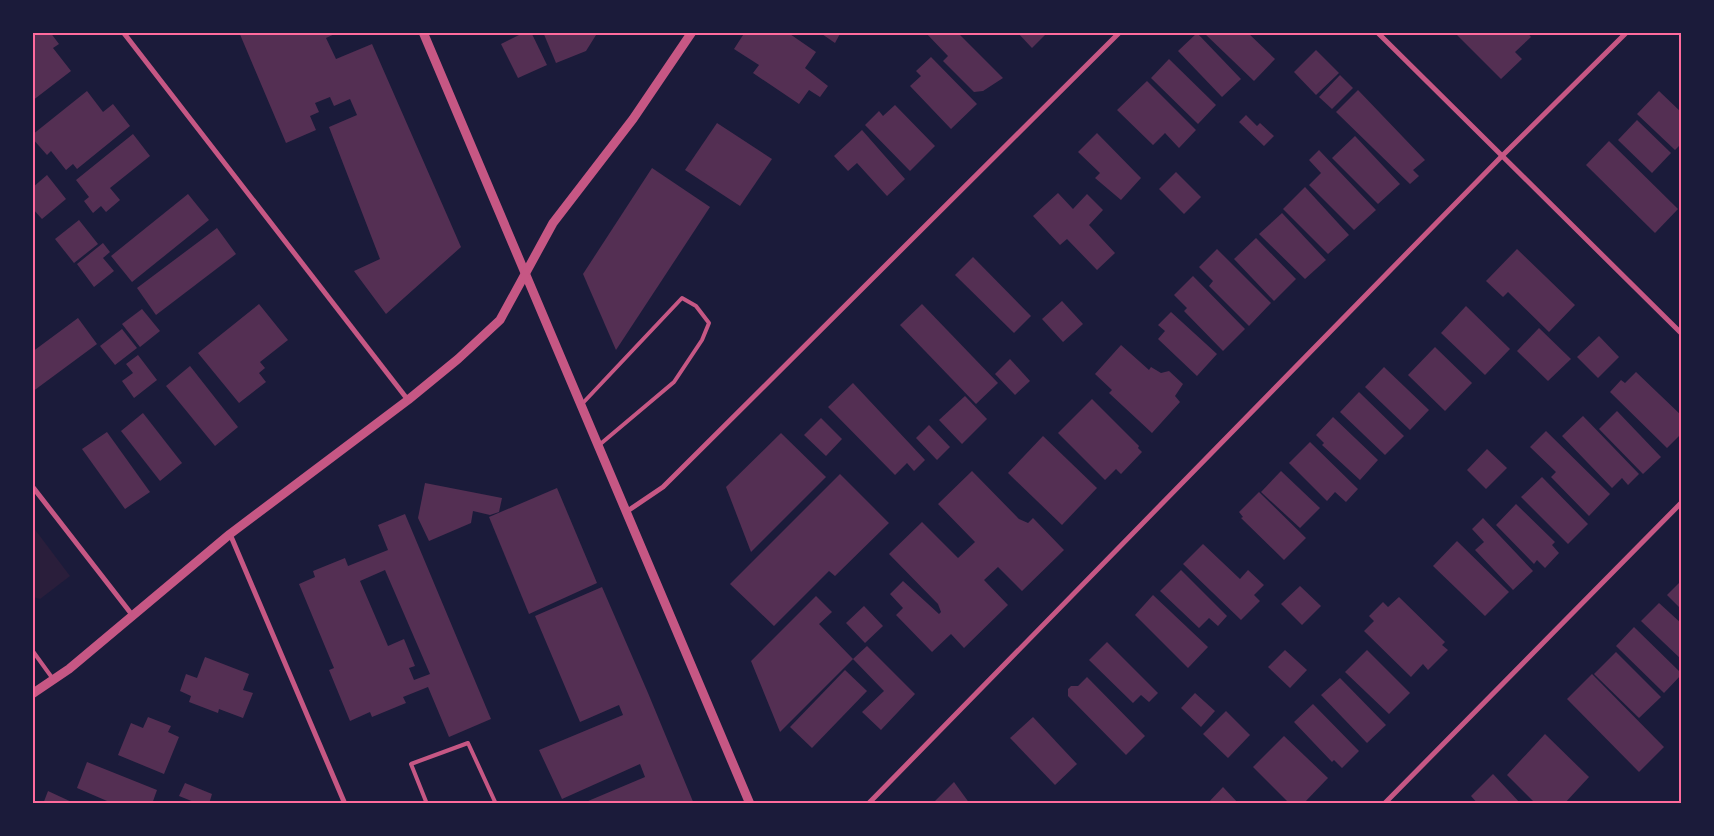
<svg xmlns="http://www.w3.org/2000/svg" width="1714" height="836" viewBox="0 0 1714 836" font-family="Signika,sans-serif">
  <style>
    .green { fill: #2a1e3b }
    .building { fill: #542f53; fill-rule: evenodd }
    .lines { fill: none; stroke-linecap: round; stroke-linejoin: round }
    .service { stroke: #c65784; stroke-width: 4 }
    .minor { stroke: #c65784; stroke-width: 5 }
    .tertiary { stroke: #c65784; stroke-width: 9 }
    .neatline { fill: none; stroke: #ff6b9d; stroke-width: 2 }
  </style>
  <rect width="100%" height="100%" fill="#1b1b3a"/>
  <polygon class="green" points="33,527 70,576 40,599 33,597"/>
  <g class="building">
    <polygon points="35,32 50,32 59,44 53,48 71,71 32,101 32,34"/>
    <polygon points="239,32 339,32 326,38 336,59 372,44 461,247 386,314 354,271 380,259 329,127 357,115 350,99 334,106 330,97 315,103 319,112 310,116 316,130 286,143"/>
    <polygon points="525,32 531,32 547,65 518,78 501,44"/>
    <polygon points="543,32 595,32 596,35 586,51 556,63"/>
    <polygon points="745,32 787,32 816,52 805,68 828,86 820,97 809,90 799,104 753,73 759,65 734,49"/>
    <polygon points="819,32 841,32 835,43"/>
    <polygon points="925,32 957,32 1003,78 983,91 974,92 943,61 948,56"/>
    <polygon points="1017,32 1048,32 1032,48"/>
    <polygon points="1203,32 1247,32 1275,59 1254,81"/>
    <polygon points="1458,32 1527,32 1531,37 1515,52 1522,59 1501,79 1456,34"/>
    <polygon points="1197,33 1241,79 1222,97 1178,51"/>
    <polygon points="1316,50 1339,73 1316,95 1294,72"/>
    <polygon points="931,57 977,104 951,129 910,86 921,76 916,71"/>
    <polygon points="1169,59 1216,105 1198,124 1151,78"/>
    <polygon points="1340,75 1353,88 1332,109 1319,97"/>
    <polygon points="1147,81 1196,130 1179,148 1165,133 1153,145 1117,110"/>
    <polygon points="1358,90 1425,160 1413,170 1419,176 1410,184 1336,112"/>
    <polygon points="87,91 103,112 113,104 130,126 77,169 73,164 66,170 51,151 47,155 32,138 32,135"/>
    <polygon points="1659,91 1682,113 1682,143 1675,150 1637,114"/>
    <polygon points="895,105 935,146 910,171 865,125 879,111 883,116"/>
    <polygon points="1246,115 1257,126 1260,123 1274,136 1264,146 1239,122"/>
    <polygon points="1637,120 1671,153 1652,173 1618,140"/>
    <polygon points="717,123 772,159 740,206 685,170"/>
    <polygon points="862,130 905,179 887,196 857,163 848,171 834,156"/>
    <polygon points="1097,133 1141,178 1121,200 1095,178 1100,173 1078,152"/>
    <polygon points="133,134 150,156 110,188 120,200 106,212 101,206 93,213 84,201 89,197 76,180"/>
    <polygon points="1355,136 1400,184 1378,204 1332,158"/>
    <polygon points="1609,141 1678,209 1655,233 1586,165"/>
    <polygon points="1319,150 1376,210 1354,230 1309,185 1321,173 1309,160"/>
    <polygon points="652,168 710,207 616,350 583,274"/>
    <polygon points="1176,172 1201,197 1184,214 1159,189"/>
    <polygon points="47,175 66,199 42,219 32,208 32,188"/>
    <polygon points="1305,187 1349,235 1328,254 1283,209"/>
    <polygon points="1058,193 1073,209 1087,194 1103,210 1089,225 1115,253 1097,270 1067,239 1060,245 1033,216"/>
    <polygon points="188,194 209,220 132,282 111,256"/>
    <polygon points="1282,213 1326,260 1305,279 1259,234"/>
    <polygon points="79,220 98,244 74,263 55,239"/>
    <polygon points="217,228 236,254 156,315 137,288"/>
    <polygon points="1256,238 1296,279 1274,301 1234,259"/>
    <polygon points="103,243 110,252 103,258 114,271 94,287 77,264"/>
    <polygon points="1217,249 1271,303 1249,326 1209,286 1213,281 1199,267"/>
    <polygon points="1517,249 1575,305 1549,332 1508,292 1503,297 1486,281"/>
    <polygon points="973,257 1031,316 1014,333 955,275"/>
    <polygon points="1193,276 1245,329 1223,351 1184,311 1187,308 1174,295"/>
    <polygon points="1062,301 1083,324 1063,342 1042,319"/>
    <polygon points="259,304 288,340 260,362 265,368 259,373 266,382 239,403 198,353"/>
    <polygon points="922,304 998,383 976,404 900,325"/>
    <polygon points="1466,306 1510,349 1485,375 1441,333"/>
    <polygon points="142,309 160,331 140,347 122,324"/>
    <polygon points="1171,312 1217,354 1197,376 1158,339 1165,331 1158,325"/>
    <polygon points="78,318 97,344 32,392 32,352"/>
    <polygon points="1539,328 1571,359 1548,381 1517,351"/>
    <polygon points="122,329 137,348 115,365 100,346"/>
    <polygon points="1599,336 1619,357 1598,378 1577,357"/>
    <polygon points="1121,345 1149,370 1151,367 1161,373 1169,371 1183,384 1175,396 1180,402 1152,433 1109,393 1112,390 1095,374"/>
    <polygon points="1435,347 1472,383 1445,411 1408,375"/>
    <polygon points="138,355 157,380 134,398 122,381 133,373 126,364"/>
    <polygon points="1010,359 1030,381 1015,395 995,374"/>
    <polygon points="190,366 238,427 215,446 166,386"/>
    <polygon points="1384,367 1429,410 1410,430 1365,387"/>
    <polygon points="1636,372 1682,416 1682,433 1667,448 1610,392 1621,380 1625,383"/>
    <polygon points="853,383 925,460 914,471 907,463 895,475 828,407"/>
    <polygon points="1359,392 1404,436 1385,455 1340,412"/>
    <polygon points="965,396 987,419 962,444 939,420"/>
    <polygon points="1092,399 1139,446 1138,448 1142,452 1121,474 1116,469 1105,480 1058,433"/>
    <polygon points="1617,411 1661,457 1643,474 1599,429"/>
    <polygon points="143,413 182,463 160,481 121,431"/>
    <polygon points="1583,416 1639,474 1628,485 1622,478 1612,488 1562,436"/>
    <polygon points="1333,417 1378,460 1360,480 1322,445 1324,443 1316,435"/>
    <polygon points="821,418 842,439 826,456 804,435"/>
    <polygon points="929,425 950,447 937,460 916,438"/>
    <polygon points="1546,431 1610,494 1589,516 1551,477 1556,472 1530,447"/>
    <polygon points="107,432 150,492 125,509 82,449"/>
    <polygon points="781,433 826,477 751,552 726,487"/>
    <polygon points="1043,436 1097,488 1062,525 1008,473"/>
    <polygon points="1310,442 1358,489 1346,502 1335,492 1327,501 1289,463"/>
    <polygon points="1487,449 1507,468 1486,489 1467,470"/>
    <polygon points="972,471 1019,519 1028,523 1033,518 1064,550 1022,591 998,567 984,580 1008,605 964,648 951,634 932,652 896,615 903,608 890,594 903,581 939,614 941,612 938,604 889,554 922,522 958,558 975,542 938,504"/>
    <polygon points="1281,471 1320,508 1300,528 1261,492"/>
    <polygon points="840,474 889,523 835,576 829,571 774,626 730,584"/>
    <polygon points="1542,477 1588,524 1568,544 1521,497"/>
    <polygon points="425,483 502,498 499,512 490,515 473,511 471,523 429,541 418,518"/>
    <polygon points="557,488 597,583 529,614 489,517"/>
    <polygon points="1259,492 1306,538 1284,560 1241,518 1243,517 1239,512"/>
    <polygon points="1516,504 1555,542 1552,545 1559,553 1545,568 1537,560 1534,564 1496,525"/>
    <path d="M405,514L491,719L449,737L428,687L403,697L406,703L372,717L370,712L350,721L329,670L334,668L299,584L315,577L313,571L345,558L348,566L388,550L378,525ZM385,570L430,674L414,680L409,668L415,666L404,639L388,646L360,581Z"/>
    <polygon points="1483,518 1533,571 1513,590 1475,550 1484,542 1472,529"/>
    <polygon points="1457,541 1509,592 1485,616 1433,566"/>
    <polygon points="1203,544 1240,579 1248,570 1264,585 1254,595 1260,601 1241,620 1183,564"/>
    <polygon points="1181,570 1227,616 1218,626 1209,618 1199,628 1160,591"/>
    <polygon points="1682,580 1682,610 1667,595"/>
    <polygon points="1300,586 1321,606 1302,625 1281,604"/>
    <polygon points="602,587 648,693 694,804 581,804 645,777 640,764 562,799 539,750 623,715 619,705 580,722 535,616"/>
    <polygon points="1153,595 1208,647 1188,668 1135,615"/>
    <polygon points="816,596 832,612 819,624 853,659 780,732 751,661"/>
    <polygon points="1399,597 1445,642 1442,645 1448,650 1428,670 1423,664 1411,677 1364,631 1374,621 1369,616 1383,602 1388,607"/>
    <polygon points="1659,603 1682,624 1682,660 1641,621"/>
    <polygon points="864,606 883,626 865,643 846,623"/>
    <polygon points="1634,627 1682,674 1664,693 1616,646"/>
    <polygon points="1107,642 1158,693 1149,702 1141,695 1133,703 1089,660"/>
    <polygon points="867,646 915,694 881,730 862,712 884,691 853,659"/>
    <polygon points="1285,650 1307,670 1290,688 1268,667"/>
    <polygon points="1367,650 1410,693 1389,714 1345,672"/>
    <polygon points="1616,652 1661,697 1639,718 1594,674"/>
    <polygon points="205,657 249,674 243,690 253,693 243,718 219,709 218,713 189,702 191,696 180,691 186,674 197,678"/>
    <polygon points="845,670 867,691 812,748 790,727"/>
    <polygon points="1592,674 1664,747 1639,772 1567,699"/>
    <polygon points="1087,677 1145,736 1126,755 1068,696 1068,689 1071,686 1078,686"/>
    <polygon points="1340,678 1386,725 1367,743 1321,695"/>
    <polygon points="1195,693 1215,711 1201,727 1181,708"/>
    <polygon points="1313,704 1359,751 1342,768 1334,760 1332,762 1294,722"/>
    <polygon points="1226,711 1250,735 1228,758 1203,734"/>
    <polygon points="148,717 171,726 168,732 179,737 164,774 118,755 131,723 143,728"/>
    <polygon points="1033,717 1077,764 1055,785 1010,738"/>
    <polygon points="1545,734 1589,777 1564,804 1536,804 1507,775"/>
    <polygon points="1284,736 1328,778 1303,804 1290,804 1253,767"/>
    <polygon points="87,762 157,790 152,804 114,804 77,788"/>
    <polygon points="1493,774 1521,804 1478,804 1471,796"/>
    <polygon points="954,782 970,804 932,804"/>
    <polygon points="185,783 212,794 209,804 199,804 179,796"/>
    <polygon points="1223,787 1239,804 1207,804"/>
    <polygon points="48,791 76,804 43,804"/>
  </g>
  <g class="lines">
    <g class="service">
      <polyline points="581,405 682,298 696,306 709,323 702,340 674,382 598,446"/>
      <polyline points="32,650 53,679"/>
      <polyline points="427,804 411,764 468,743 496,804"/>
    </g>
    <g class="minor">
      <polyline points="123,32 408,400"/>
      <polyline points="1377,32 1682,334"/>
      <polyline points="32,486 133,616"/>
      <polyline points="626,512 663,487 1120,32"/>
      <polyline points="230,534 345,804"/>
      <polyline points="868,804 1502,156 1627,32"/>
      <polyline points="1384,804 1682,502"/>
    </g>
    <g class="tertiary">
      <polyline points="423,32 750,804"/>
      <polyline points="32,694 69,669 230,534 408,400 458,359 500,320 553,223 633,119 692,32"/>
    </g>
  </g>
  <rect width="1714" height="836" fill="none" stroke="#1b1b3a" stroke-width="68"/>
  <rect x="34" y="34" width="1646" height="768" class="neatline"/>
</svg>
